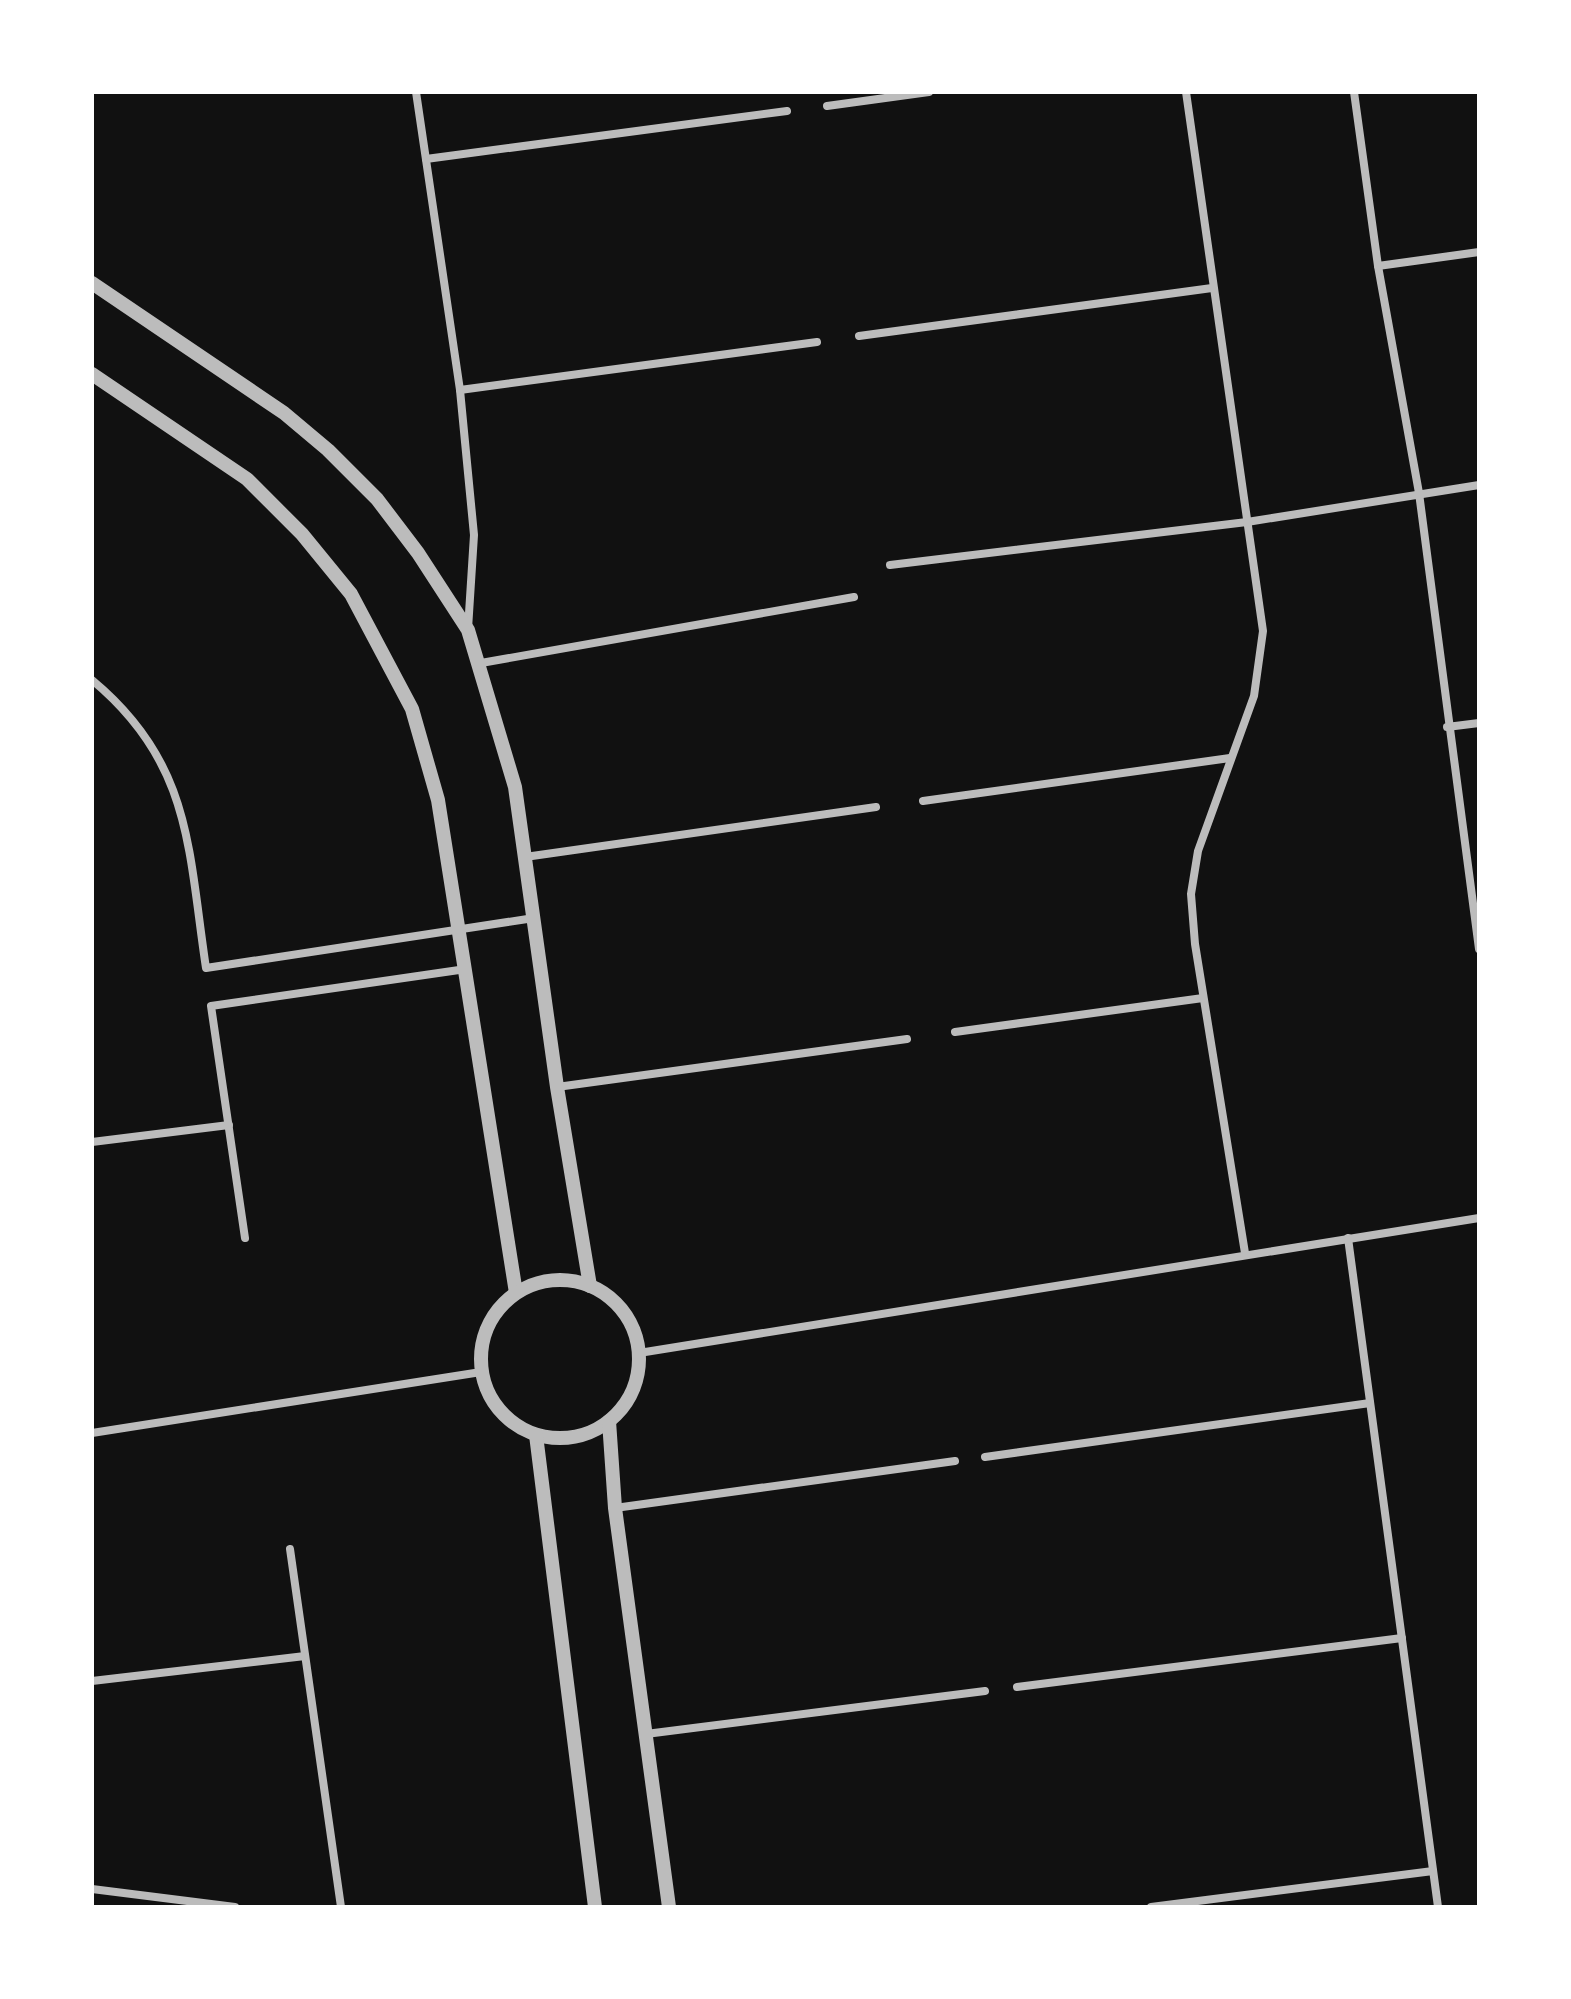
<svg xmlns="http://www.w3.org/2000/svg" width="1571" height="1999" viewBox="0 0 1571 1999" font-family="'Sofia Sans Condensed',sans-serif">
  <style>
    .lines { fill: none; stroke-linecap: round; stroke-linejoin: round }
    .minor { stroke: #bcbcbc; stroke-width: 8 }
    .tertiary { stroke: #bcbcbc; stroke-width: 14 }
  </style>
  <rect width="100%" height="100%" fill="#111"/>
  <g class="lines">
    <g class="minor">
      <polyline points="416,92 460,390 474,535 468,629"/>
      <polyline points="1186,92 1263,631 1254,696 1198,851 1191,894 1195,944 1245,1253"/>
      <polyline points="1354,92 1378,266 1419,493 1479,949"/>
      <polyline points="827,106 929,92"/>
      <polyline points="426,159 787,111"/>
      <polyline points="1378,266 1479,252"/>
      <polyline points="859,336 1212,288"/>
      <polyline points="460,390 817,342"/>
      <polyline points="890,565 1247,522 1479,485"/>
      <polyline points="481,663 854,597"/>
      <path d="M92,680C192,763 188,849 206,968L534,918"/>
      <polyline points="1447,727 1479,723"/>
      <polyline points="923,801 1230,758"/>
      <polyline points="525,857 876,807"/>
      <polyline points="955,1032 1203,998"/>
      <polyline points="557,1087 907,1039"/>
      <polyline points="92,1142 229,1125"/>
      <polyline points="245,1238 211,1006 466,969"/>
      <polyline points="1348,1238 1438,1907"/>
      <polyline points="639,1353 1479,1218"/>
      <polyline points="92,1433 481,1372"/>
      <polyline points="985,1457 1370,1403"/>
      <polyline points="615,1508 955,1461"/>
      <polyline points="290,1549 341,1907"/>
      <polyline points="92,1681 305,1656"/>
      <polyline points="1017,1687 1402,1638"/>
      <polyline points="646,1734 985,1691"/>
      <polyline points="92,1889 235,1907"/>
      <polyline points="1151,1907 1433,1871"/>
    </g>
    <g class="tertiary">
      <polyline points="92,283 284,413 328,450 377,499 418,553 468,630 515,787 557,1087 590,1286"/>
      <polyline points="92,374 247,479 302,534 351,594 412,709 438,800 516,1293"/>
      <circle cx="560" cy="1359" r="79"/>
      <polyline points="609,1421 615,1508 669,1907"/>
      <polyline points="536,1435 595,1907"/>
    </g>
  </g>
  <rect width="1571" height="1999" fill="none" stroke="#ffffff" stroke-width="188"/>
</svg>
